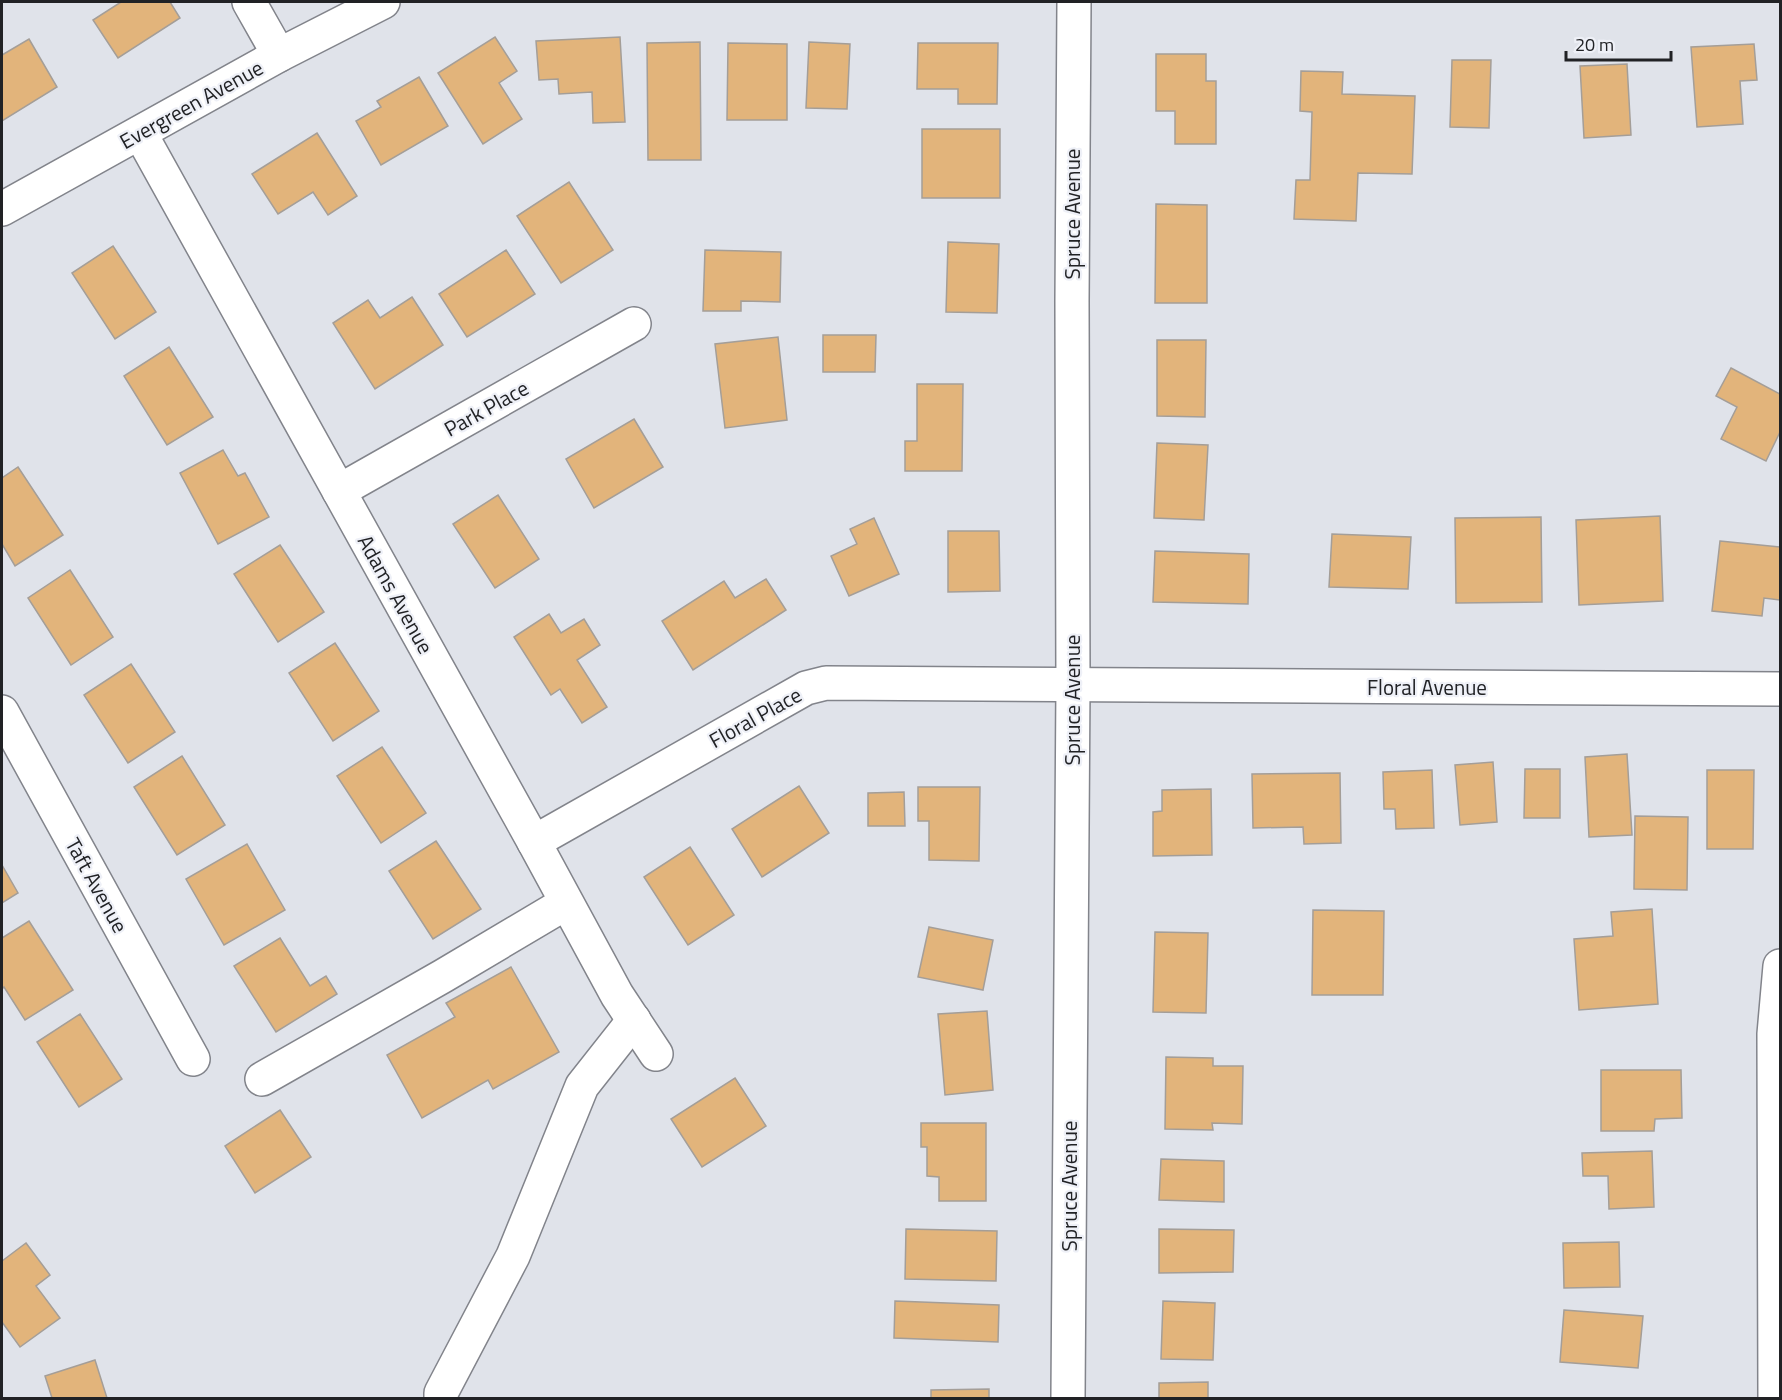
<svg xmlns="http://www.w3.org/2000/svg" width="1782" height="1400" viewBox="0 0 1782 1400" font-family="'Titillium Web',sans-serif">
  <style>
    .building { fill: #e2b47b; stroke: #a49e98; stroke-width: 1.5 }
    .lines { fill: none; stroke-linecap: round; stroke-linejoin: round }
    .minor-casing { stroke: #82848b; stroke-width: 36 }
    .minor { stroke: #fff; stroke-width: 33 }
    .labels { text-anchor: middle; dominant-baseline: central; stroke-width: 4.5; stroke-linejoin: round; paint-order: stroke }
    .street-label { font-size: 21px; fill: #212225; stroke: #eef0f7 }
  </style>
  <rect width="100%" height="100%" fill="#e0e3ea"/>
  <g class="building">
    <polygon points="121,2 170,2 180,18 118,58 93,20"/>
    <polygon points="495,37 517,71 499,83 522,119 483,144 438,73"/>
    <polygon points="620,37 625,122 593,123 592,92 559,94 558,79 539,80 536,41"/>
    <polygon points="29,39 57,87 2,121 2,55"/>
    <polygon points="700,42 701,160 648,160 647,43"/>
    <polygon points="809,42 850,44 847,109 806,108"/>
    <polygon points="728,43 787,44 787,120 727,120"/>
    <polygon points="918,43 998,43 997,104 958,104 958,89 917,89"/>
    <polygon points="1754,44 1757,80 1740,81 1743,124 1697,127 1691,47"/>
    <polygon points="1156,54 1206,54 1206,81 1216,81 1216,144 1175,144 1175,111 1156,111"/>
    <polygon points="1452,60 1491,60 1489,128 1450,127"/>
    <polygon points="1627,64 1631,135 1584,138 1580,66"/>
    <polygon points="1301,71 1343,72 1342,94 1415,96 1412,174 1358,173 1356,221 1294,219 1296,180 1310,180 1312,112 1300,111"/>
    <polygon points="419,77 448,126 381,165 356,121 381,107 377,101"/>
    <rect x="922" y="129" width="78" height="69"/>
    <polygon points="317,133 357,196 328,215 313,192 278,214 252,174"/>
    <polygon points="569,182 613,250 561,283 517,216"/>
    <polygon points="1156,204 1207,205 1207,303 1155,303"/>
    <polygon points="948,242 999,244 997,313 946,312"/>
    <polygon points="113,246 156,312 115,339 72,273"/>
    <polygon points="506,250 535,294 467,337 439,294"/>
    <polygon points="705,250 781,252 780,302 741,301 741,311 703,311"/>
    <polygon points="412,297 443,345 375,389 333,323 368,300 380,318"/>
    <polygon points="823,335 876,335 875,372 823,372"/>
    <polygon points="778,337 787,420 725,428 715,344"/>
    <polygon points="1157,340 1206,340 1205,417 1157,416"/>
    <polygon points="169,347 213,417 167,445 124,376"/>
    <polygon points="1731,368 1780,394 1780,432 1766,461 1721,439 1737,407 1716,396"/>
    <polygon points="917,384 963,384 962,471 905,471 905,441 917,441"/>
    <polygon points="634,419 663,467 594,508 566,459"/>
    <polygon points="1157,443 1208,445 1204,520 1154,518"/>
    <polygon points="223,450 238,476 245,473 269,517 218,544 180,473"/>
    <polygon points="18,467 63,535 15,566 2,544 2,478"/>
    <polygon points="498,495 539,559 495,588 453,524"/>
    <polygon points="1660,516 1663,601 1579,605 1576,520"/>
    <polygon points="1541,517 1542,602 1456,603 1455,518"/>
    <polygon points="874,518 899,574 849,596 831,556 857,544 850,529"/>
    <polygon points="948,531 999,531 1000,591 948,592"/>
    <polygon points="1332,534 1411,537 1408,589 1329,587"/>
    <polygon points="1720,541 1780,547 1780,600 1764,598 1762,616 1712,611"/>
    <polygon points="280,545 324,612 278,642 234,574"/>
    <polygon points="1155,551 1249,554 1248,604 1153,602"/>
    <polygon points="70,570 113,637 71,665 28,598"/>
    <polygon points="766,579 786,610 693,670 662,621 724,581 735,598"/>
    <polygon points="549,614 561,633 584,619 600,645 577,660 607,707 582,723 560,689 551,695 514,637"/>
    <polygon points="335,643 379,711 333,741 289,673"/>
    <polygon points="131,664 175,732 128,763 84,695"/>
    <polygon points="382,747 426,813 381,843 337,776"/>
    <polygon points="1627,754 1632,835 1589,837 1585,757"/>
    <polygon points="182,756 225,825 177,855 134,787"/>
    <polygon points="1493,762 1497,822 1460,825 1455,765"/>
    <polygon points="1525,769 1560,769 1560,818 1524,818"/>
    <polygon points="1432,770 1434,828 1396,829 1395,809 1384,809 1383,772"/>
    <polygon points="1707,770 1754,770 1753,849 1707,849"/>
    <polygon points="1340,773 1341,843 1304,844 1303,827 1253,828 1252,774"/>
    <polygon points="799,786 829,833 762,877 732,829"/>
    <polygon points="918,787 980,787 979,861 929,860 929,821 918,821"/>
    <polygon points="1211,789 1212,855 1153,856 1153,812 1162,811 1162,790"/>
    <polygon points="904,792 905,826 868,826 868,793"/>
    <polygon points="1635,816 1688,817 1687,890 1634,889"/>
    <polygon points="436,841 481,909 433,939 389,871"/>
    <polygon points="247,844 285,910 224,945 186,879"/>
    <polygon points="690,847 734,915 688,945 644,877"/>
    <polygon points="2,865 18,893 2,903"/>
    <polygon points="1652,909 1658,1004 1579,1010 1574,939 1613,936 1611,912"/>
    <polygon points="1313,910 1384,911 1383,995 1312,995"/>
    <polygon points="29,921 73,990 25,1020 4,987 2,989 2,938"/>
    <polygon points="929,927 993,940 983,990 918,977"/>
    <polygon points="1155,932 1208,933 1206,1013 1153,1012"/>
    <polygon points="280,938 310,986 326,976 337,994 276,1032 234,966"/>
    <polygon points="511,967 559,1052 493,1089 488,1080 422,1118 387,1055 455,1017 446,1003"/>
    <polygon points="987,1011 993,1090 945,1095 938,1014"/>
    <polygon points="80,1014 122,1079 79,1107 37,1042"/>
    <polygon points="1166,1057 1213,1058 1213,1066 1243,1066 1242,1124 1212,1123 1213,1130 1165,1129"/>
    <polygon points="1601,1070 1681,1070 1682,1118 1655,1119 1654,1131 1601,1131"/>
    <polygon points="735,1078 766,1126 702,1167 671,1119"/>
    <polygon points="280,1110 311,1157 255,1193 225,1146"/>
    <polygon points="921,1123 986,1123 986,1201 939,1201 939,1177 927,1176 927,1147 921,1147"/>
    <polygon points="1652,1151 1654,1207 1609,1209 1608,1176 1583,1176 1582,1153"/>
    <polygon points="1161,1159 1224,1161 1224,1202 1159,1200"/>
    <polygon points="906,1229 997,1231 996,1281 905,1279"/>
    <polygon points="1159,1229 1234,1230 1233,1272 1159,1273"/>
    <polygon points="1619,1242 1620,1287 1564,1288 1563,1243"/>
    <polygon points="26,1243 50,1275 36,1286 60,1318 20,1347 2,1322 2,1261"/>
    <polygon points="895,1301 999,1305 998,1342 894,1338"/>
    <polygon points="1163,1301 1215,1303 1213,1360 1161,1359"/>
    <polygon points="1564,1310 1643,1316 1638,1368 1560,1362"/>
    <polygon points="95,1360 107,1398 52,1398 45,1376"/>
    <polygon points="1208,1382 1208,1398 1159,1398 1159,1383"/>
    <polygon points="989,1389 989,1398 931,1398 931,1390"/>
  </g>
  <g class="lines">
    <g class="minor-casing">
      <g id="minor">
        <polyline points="249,2 279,55"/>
        <polyline points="140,133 534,842 617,995 656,1054"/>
        <polyline points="2,209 279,55 383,2"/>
        <polyline points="339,491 634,324"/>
        <polyline points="2,712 193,1059"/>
        <polyline points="534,842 806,688 826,683 1780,689"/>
        <polyline points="262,1079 443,976 566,903"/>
        <polyline points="441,1398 441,1393 513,1256 582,1086 634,1020"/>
        <polyline points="1068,1398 1073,685 1072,302 1074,2"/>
        <polyline points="1775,1398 1774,1034 1780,966"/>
      </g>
    </g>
    <use href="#minor" class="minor"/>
  </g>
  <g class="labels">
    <g class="street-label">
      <text transform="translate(191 104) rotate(-29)">Evergreen Avenue</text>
      <text transform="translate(1072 214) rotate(-90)">Spruce Avenue</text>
      <text transform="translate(486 408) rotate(-29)">Park Place</text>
      <text transform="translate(396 594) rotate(61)">Adams Avenue</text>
      <text x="1427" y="687">Floral Avenue</text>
      <text transform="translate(1072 700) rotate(-90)">Spruce Avenue</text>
      <text transform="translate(755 717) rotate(-29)">Floral Place</text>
      <text transform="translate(97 885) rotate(61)">Taft Avenue</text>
      <text transform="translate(1069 1186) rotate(-90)">Spruce Avenue</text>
    </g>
  </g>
  <rect width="1782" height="1400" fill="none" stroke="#212225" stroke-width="6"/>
  <path d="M1566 51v9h105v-9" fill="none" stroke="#212225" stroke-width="3"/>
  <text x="1575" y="51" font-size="18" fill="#212225" stroke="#eef0f7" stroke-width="4.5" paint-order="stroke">20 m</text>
</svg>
